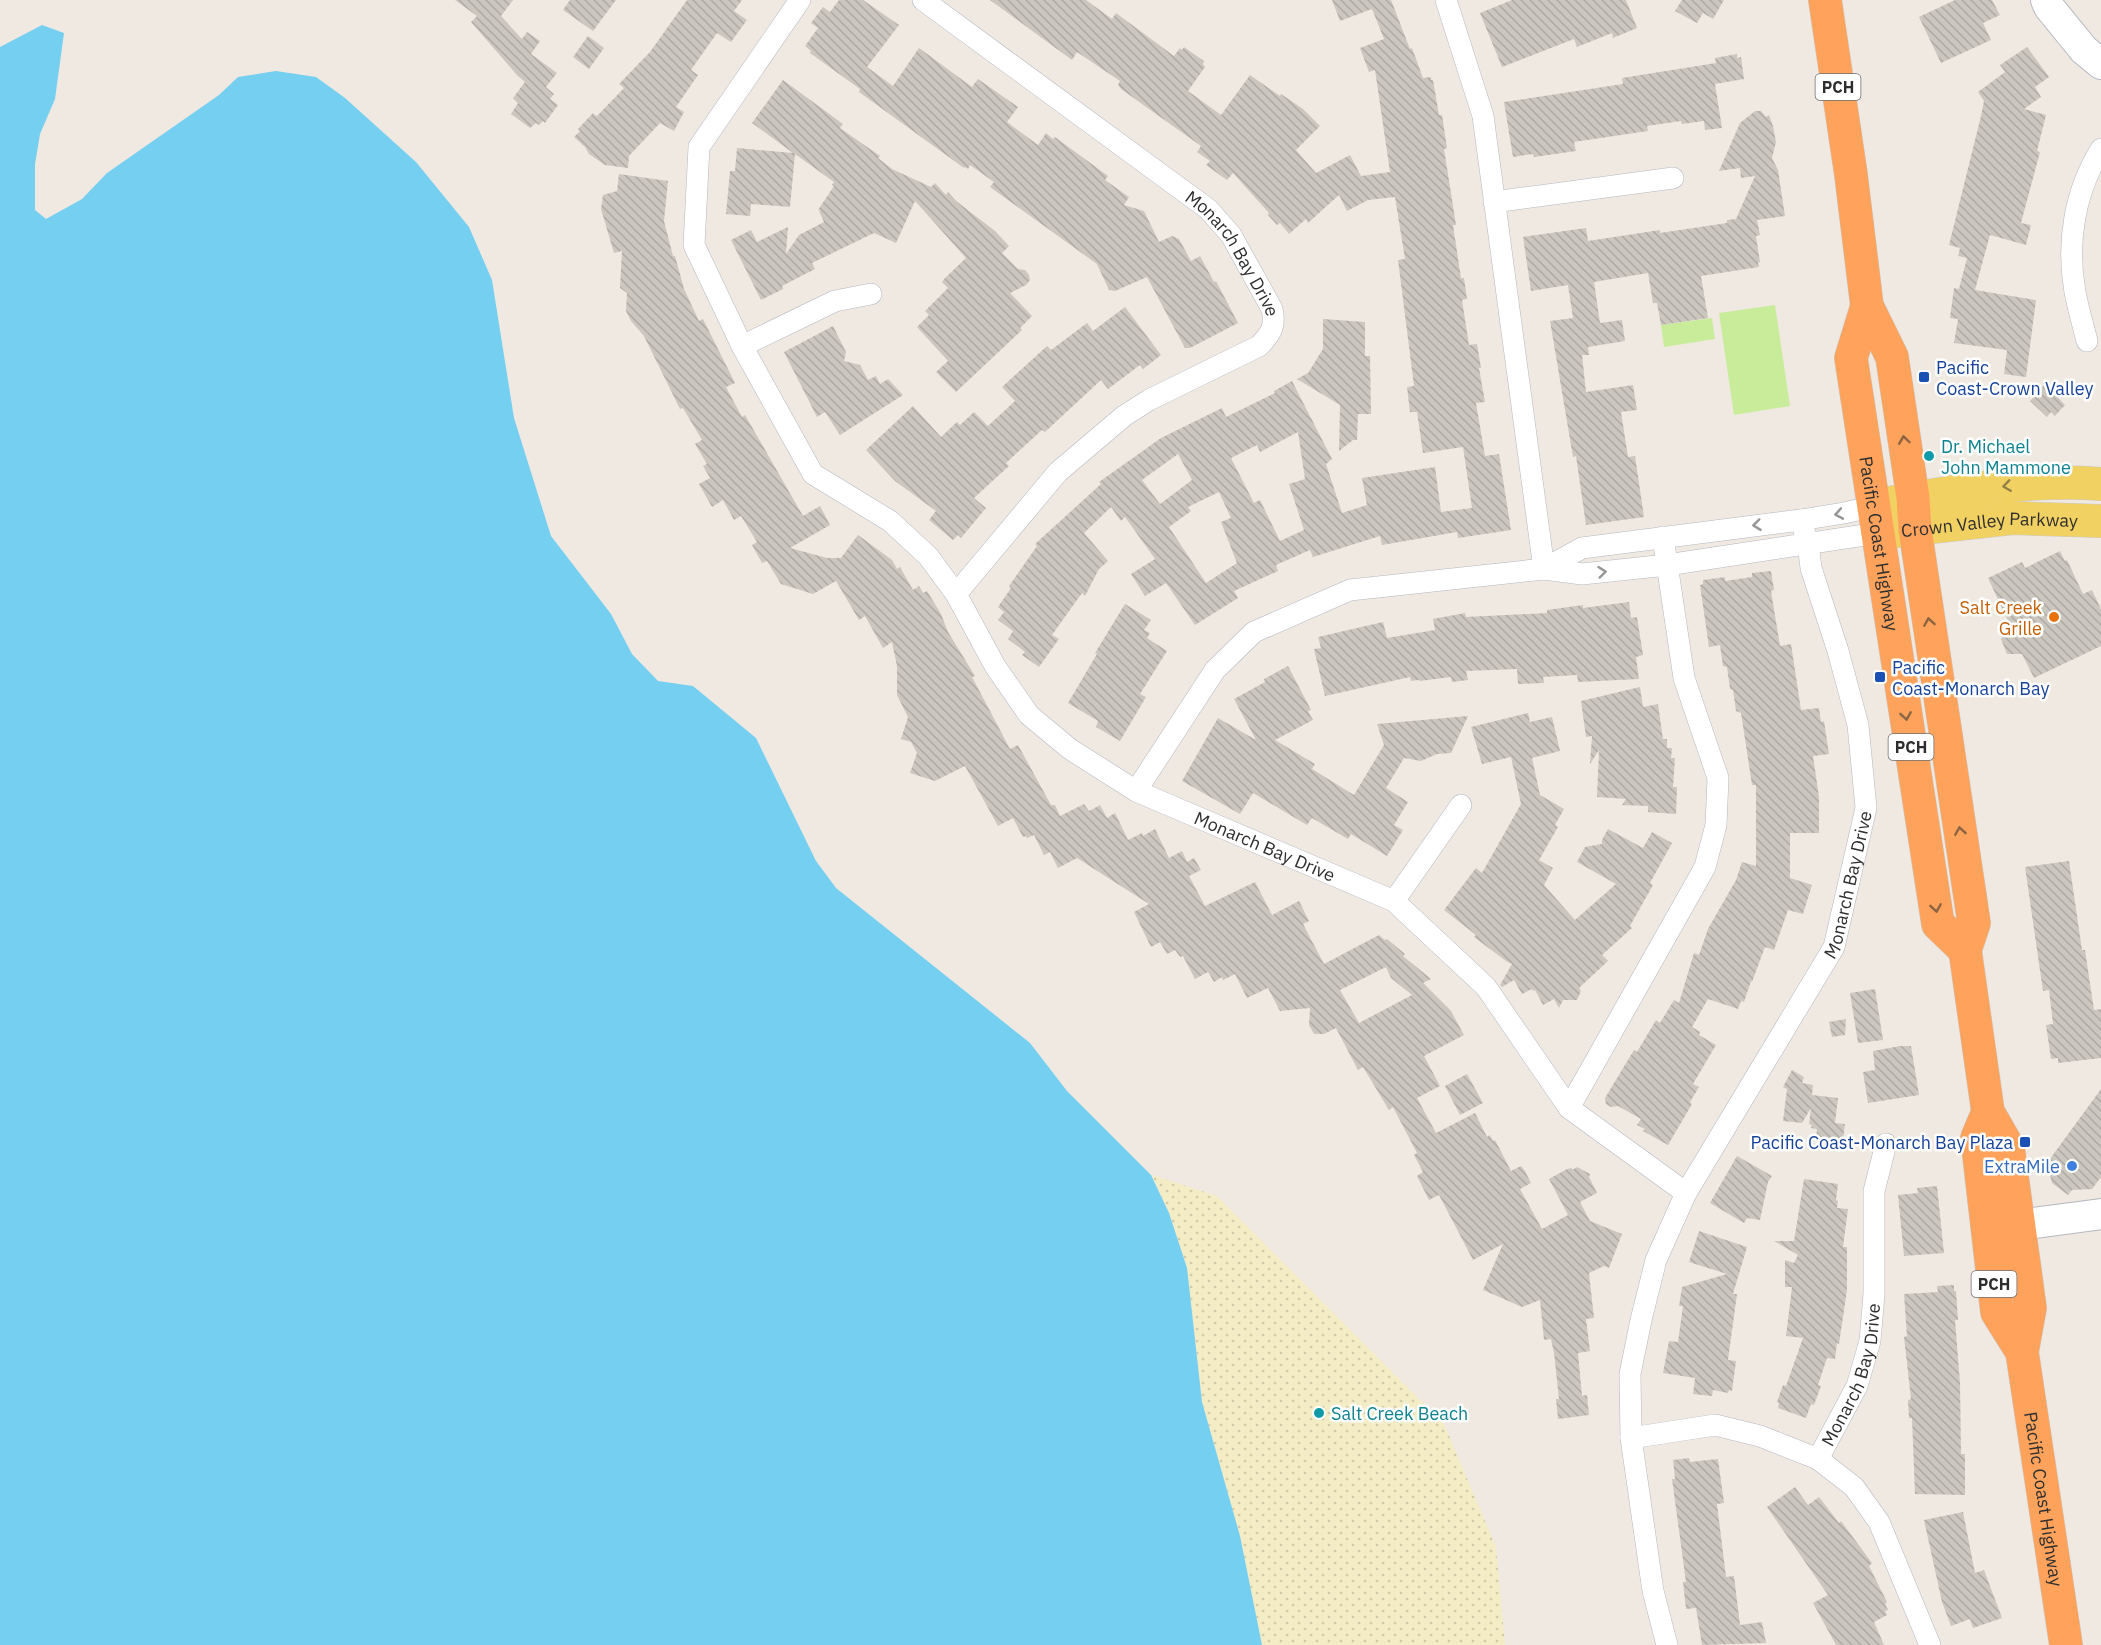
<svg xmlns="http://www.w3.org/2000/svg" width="2101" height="1645" viewBox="0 0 2101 1645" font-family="'IBM Plex Sans',sans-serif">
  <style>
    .sand { fill: url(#sand-dots) }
    .pitch { fill: #c9ec9a }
    .water { fill: #75cff0 }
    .building { fill: url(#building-back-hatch); fill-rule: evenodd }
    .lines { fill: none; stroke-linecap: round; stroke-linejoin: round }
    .street-casing { stroke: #b4b7c1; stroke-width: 22 }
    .secondary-casing { stroke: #b4b7c1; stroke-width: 32 }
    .primary-casing { stroke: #c9c9c9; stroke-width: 34 }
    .highway-casing { stroke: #c9c9c9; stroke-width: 34 }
    .street { stroke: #fff; stroke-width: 21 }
    .secondary { stroke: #fff; stroke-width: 30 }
    .primary { stroke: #f2d163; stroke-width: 33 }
    .highway { stroke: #ffa35c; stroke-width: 33 }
    .oneway { stroke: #8c6343 }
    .oneway2 { stroke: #908048 }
    .oneway3 { stroke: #969696 }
    .transit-dot { fill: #1a4fb4; stroke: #fff; stroke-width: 2 }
    .culture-dot { fill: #0f9aa8; stroke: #fff; stroke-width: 2 }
    .food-dot { fill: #e8710a; stroke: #fff; stroke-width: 2 }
    .shop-dot { fill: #3f7fe0; stroke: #fff; stroke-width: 2 }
    .labels { text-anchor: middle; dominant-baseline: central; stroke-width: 5; stroke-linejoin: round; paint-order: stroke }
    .shield { fill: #fff; stroke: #6d6d6d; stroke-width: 1.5 }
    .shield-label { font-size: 16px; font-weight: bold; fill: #2e2e2e }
    .street-label { font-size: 18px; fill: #2e2e2e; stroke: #fff }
    .transit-label { font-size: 18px; fill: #164399; stroke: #fff; text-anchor: start }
    .culture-label { font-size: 18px; fill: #0d838f; stroke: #fff; text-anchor: start }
    .food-label { font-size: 18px; fill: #c56008; stroke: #fff; text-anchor: end }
    .shop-label { font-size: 18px; fill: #366cbe; stroke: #fff; text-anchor: end }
  </style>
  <defs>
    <pattern id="sand-dots" width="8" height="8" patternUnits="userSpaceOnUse" patternTransform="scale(1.5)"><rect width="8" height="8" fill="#f3ecc5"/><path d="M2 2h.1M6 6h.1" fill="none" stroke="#d1cbaa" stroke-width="1.8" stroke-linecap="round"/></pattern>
    <pattern id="building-back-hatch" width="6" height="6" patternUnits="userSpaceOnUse" patternTransform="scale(1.5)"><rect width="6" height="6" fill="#cbc7bf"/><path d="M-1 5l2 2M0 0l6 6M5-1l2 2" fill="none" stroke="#afaba4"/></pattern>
  </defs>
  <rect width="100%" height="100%" fill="#efe9e1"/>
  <polygon class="sand" points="1152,1175 1217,1196 1444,1424 1496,1547 1505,1645 1262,1645 1240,1536 1202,1402 1187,1268 1169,1213"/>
  <g class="pitch">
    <polygon points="1775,305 1790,406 1734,415 1719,313"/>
    <polygon points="1712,318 1715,339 1664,347 1661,325"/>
  </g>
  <polygon class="water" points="42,25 64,33 55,99 40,134 35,164 35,210 46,219 82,199 107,173 219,95 238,77 276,71 316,77 345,98 416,162 469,227 492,280 514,418 551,536 611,614 632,654 658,681 693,686 756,738 816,861 836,888 1030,1043 1067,1091 1151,1175 1169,1213 1187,1268 1202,1402 1240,1536 1262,1645 0,1645 0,47"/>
  <g class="building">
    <polygon points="455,0 513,0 501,16 522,39 527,32 540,41 531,54 557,73 546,87 554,94 550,99 558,105 545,123 543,121 539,125 536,123 530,128 511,114 518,103 513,98 525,82 517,75 471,22 477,16"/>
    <polygon points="570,0 616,0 593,31 563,10"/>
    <polygon points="687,0 742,0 734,11 747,20 731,42 717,33 691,70 698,75 676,107 684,112 674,131 660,123 629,156 628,168 605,165 589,154 585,147 574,137 580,131 578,129 593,113 596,116 598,115 624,88 619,84 650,52"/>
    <polygon points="839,0 863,0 899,25 867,67 893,86 919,48 972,87 978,79 1018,107 1007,122 1038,145 1046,133 1053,139 1055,137 1108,176 1105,180 1129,197 1124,205 1144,211 1159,242 1172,236 1179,239 1191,261 1200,256 1214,282 1216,281 1238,323 1190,348 1185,348 1147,277 1115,291 1109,290 1097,264 990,187 994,182 970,165 968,169 965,167 964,168 859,92 860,89 810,53 811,51 805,46 818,28 811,23 823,7 830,12"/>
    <path d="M990,0H1086L1112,19L1116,13L1174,56L1180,48L1182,50L1184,47L1204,61L1203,64L1205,67L1188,91L1221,115L1250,75L1280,96L1281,94L1303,109L1320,126L1296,150L1316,173L1350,155L1361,176L1390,172L1375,70L1369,72L1360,48L1384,39L1372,9L1340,21L1332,0H1391L1410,49L1412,48L1423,78L1431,77V80H1433L1439,115H1442L1447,148L1444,149L1456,225H1453L1461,278H1464L1467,299L1462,300L1469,345L1477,344L1481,368H1479L1485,402L1476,403L1485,456L1499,454L1511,530L1458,538L1457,532L1382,545L1380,536L1313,557L1310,550L1276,565L1278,571L1234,591L1238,598L1195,625L1166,583L1145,596L1131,574L1155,559L1125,517L1121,521L1111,507L1084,533L1108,561L1099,569L1085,596L1082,593L1052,635L1059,639L1039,667L1022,655L1025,652L1008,639L1013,631L998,620L1004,612L998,607L1011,588L1009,586L1037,546L1035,544L1101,484L1099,482L1161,438L1222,408L1226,417L1275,393L1274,391L1292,381L1332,459L1326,464L1342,513L1367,505L1362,478L1435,467L1441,512L1472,508L1463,447L1423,453L1417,412H1410L1407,387L1414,386L1398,260L1405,259L1395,197L1368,200L1347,211L1339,195L1308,223L1306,219L1289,234L1280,223L1277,225L1268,215L1269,213L1233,173L1227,180L1206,165L1210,161L1197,152L1201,146L1121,89L1118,85L1120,81L1077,52L1072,60ZM1298,432L1305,479L1289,484L1304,530L1280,541L1260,500L1254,503L1231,458L1257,445L1260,452ZM1178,454L1192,480L1160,504L1142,480ZM1219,492L1231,518L1221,522L1237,563L1206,583L1169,527L1191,511L1188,507Z"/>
    <polygon points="1512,0 1626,0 1637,28 1613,38 1612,33 1577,47 1574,39 1502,67 1480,13"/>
    <polygon points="1682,0 1724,0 1713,19 1703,13 1697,23 1675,11"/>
    <polygon points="1955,0 1992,0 2000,15 1983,23 1991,40 1941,63 1919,17"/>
    <polygon points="588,36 604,48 589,69 573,57"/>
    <polygon points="2027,47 2049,77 2035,87 2041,97 2024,109 2046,115 2037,151 2040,152 2021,223 2031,225 2026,245 1990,235 1975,290 2036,300 2026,377 2004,374 2007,350 1954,343 1958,319 1950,318 1954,288 1959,289 1967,258 1958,256 1960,248 1949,245 1981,116 1984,101 1978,92 2005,72 2000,65"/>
    <polygon points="1737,54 1737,58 1741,57 1744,79 1715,84 1722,128 1705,130 1704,121 1682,124 1681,121 1647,126 1648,131 1574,142 1576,151 1534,157 1533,154 1513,157 1504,102 1623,84 1622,78 1716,63 1715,58"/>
    <polygon points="783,80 843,124 840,128 880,156 878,158 892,169 931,187 935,183 946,195 948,192 956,201 995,231 1009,246 1002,253 1018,269 1025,270 1029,275 1030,280 1026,285 1010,293 1032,316 1020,328 1022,330 956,392 936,372 948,361 917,327 929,315 925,311 948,288 942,282 945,278 966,258 915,201 896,243 874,233 812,263 815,269 782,286 783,289 761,300 731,240 751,230 757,242 788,227 786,254 799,235 824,222 819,211 821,210 818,210 834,186 832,185 834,182 795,154 790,207 751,204 750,216 726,214 730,171 735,171 737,148 793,153 752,123"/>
    <polygon points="1755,111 1761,111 1766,117 1769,115 1773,126 1776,142 1772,158 1778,170 1785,216 1757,220 1760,235 1756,236 1760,262 1758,263 1759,267 1701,276 1708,318 1661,325 1657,303 1653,303 1648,273 1594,282 1600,323 1622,320 1625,341 1588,347 1589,355 1582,355 1586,392 1633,385 1637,410 1621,412 1628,457 1635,456 1644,517 1586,525 1576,456 1573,457 1550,321 1573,318 1568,285 1531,291 1523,237 1586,228 1588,241 1660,230 1660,233 1727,223 1727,220 1736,219 1755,176 1741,178 1740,168 1719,171 1740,123"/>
    <path d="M619,174L668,181L664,221L673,256H675L684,289L699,321L703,319L735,383L726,387L742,417L745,415L803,516L820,506L830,525L790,548L827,558H841L858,535L892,560L897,569L900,567L913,590L919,586L923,593L927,591L941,614L948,632L975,676L972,677L1010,749L1018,745L1051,805H1055L1060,816L1084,804L1089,811L1100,805L1107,818L1115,813L1128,840L1142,833L1143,836L1155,829L1169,858L1182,851L1187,862L1194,858L1201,870L1189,876L1205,906L1255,882L1272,915L1299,901L1309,921L1303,924L1324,964L1379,935L1385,940L1387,939L1405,954L1403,956L1431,979L1423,983L1451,1011L1464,1035L1424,1056L1440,1086L1417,1098L1436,1133L1475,1113L1487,1137L1490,1135L1493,1141L1495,1140L1511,1171L1521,1166L1525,1171L1531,1183L1520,1189L1542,1229L1568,1215L1549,1179L1567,1169L1572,1168V1170L1577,1167L1590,1174L1589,1177L1597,1193L1580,1202L1590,1221L1622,1234L1609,1268L1604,1266L1589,1273L1594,1318L1586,1319L1590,1351L1578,1353L1582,1396L1587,1395L1589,1415L1558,1419L1556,1399H1559L1554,1353L1551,1339L1544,1340L1540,1300L1522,1307L1483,1290L1503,1244L1473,1260L1439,1195L1429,1200L1417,1176L1423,1172L1414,1155L1417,1153L1393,1107L1389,1110L1363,1067L1358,1070L1336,1028L1324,1034H1314L1309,1025L1310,1008L1280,1011L1268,988L1247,998L1235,974L1223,980L1222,977L1214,982L1208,972L1195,979L1183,956L1180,957L1175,950L1167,954L1160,942L1151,947L1134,912L1149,904L1077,858L1058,868L1050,852L1044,855L1034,835L1027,838L1026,836L1023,837L1013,818L998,826L965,766L935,781L910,773L917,753L911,742L901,739L908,717L897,695V666L892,642L883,648L865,616L859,620L836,581L813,594L781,584L767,561L762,563L752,545L757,542L741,516L734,520L723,500L712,507L699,484L710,478L703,466L707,464L695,444L702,440L683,408L680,409L644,336L631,321L626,311L627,293L620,288L622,251L614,253L601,209L603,195L617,191ZM1386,967L1391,978L1412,995L1359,1023L1340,990Z"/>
    <polygon points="1125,307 1161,355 1143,369 1140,365 1108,389 1101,380 1045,432 1042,430 1006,463 1009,466 974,498 986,508 961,538 958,535 953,540 929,520 936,511 895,481 866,450 913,406 941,437 957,422 960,425 974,412 988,426 1015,401 1002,387 1047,346 1051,350 1087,323 1093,331"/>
    <polygon points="1323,319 1365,322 1365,356 1370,356 1371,414 1358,414 1357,440 1353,440 1339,451 1340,405 1297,379 1308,373 1323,349"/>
    <polygon points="833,326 846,352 844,361 860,365 868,380 876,376 880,384 888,379 903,395 840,435 825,412 817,417 784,352"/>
    <polygon points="2045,384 2065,405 2055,416 2051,412 2047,417 2030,401"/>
    <polygon points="2060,551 2065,561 2067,560 2083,594 2092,590 2101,609 2101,646 2034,678 2022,654 2007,654 2001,639 2010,625 1988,578 2022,562 2025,568"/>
    <polygon points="1771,571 1774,590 1771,591 1780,646 1791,644 1801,710 1819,708 1821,722 1824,721 1829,754 1813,756 1819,797 1819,833 1790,833 1790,878 1812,885 1803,914 1788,910 1774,950 1765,947 1752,982 1751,981 1744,1002 1741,1001 1738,1009 1708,999 1692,1027 1700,1032 1699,1035 1716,1045 1693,1084 1699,1087 1690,1102 1692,1104 1668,1145 1643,1131 1645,1129 1637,1125 1641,1119 1618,1106 1611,1107 1606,1104 1605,1098 1634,1050 1637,1052 1656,1020 1660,1023 1674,1000 1679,1003 1694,953 1699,955 1708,929 1736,880 1742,862 1756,866 1756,785 1752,785 1741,713 1736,711 1733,690 1730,689 1727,667 1723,666 1720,645 1709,647 1700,585 1703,584 1703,580 1725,577 1725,581 1752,577 1752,573"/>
    <polygon points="1629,602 1631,618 1637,617 1643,655 1636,657 1639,679 1578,682 1577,675 1543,677 1544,683 1518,684 1517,669 1466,671 1468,680 1452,682 1451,677 1420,681 1419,680 1411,681 1410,677 1325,696 1314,649 1321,648 1318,637 1383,622 1387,638 1435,630 1433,619 1465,613 1466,617 1547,613 1547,610 1583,605 1583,608"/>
    <polygon points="1125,604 1151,620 1144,630 1150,633 1147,638 1167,651 1140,694 1146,697 1120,741 1096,727 1098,721 1068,703 1097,654 1095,653"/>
    <polygon points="1288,666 1311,710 1308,711 1313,720 1275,740 1315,764 1312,769 1354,795 1384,745 1377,724 1468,716 1451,753 1437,754 1421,761 1404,758 1386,788 1408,802 1394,825 1403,830 1387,856 1351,834 1348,839 1312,818 1307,825 1253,793 1240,814 1182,781 1218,718 1256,740 1234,699 1265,682 1264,679"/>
    <polygon points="1640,687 1643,707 1658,704 1663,739 1667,739 1667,748 1672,748 1671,758 1675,758 1673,787 1677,787 1676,814 1648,812 1648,806 1622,805 1626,799 1597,797 1599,750 1590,764 1592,736 1586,737 1581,701"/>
    <polygon points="1528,713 1530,722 1552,717 1560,751 1532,758 1540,795 1564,809 1555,825 1558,827 1539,860 1553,868 1544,885 1575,920 1616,884 1577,862 1585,847 1602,844 1602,840 1608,829 1643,848 1652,832 1672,843 1650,883 1653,885 1630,926 1632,928 1602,955 1608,961 1579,988 1581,991 1577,1000 1563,1000 1559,1008 1554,999 1543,1005 1535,990 1533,991 1532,989 1522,994 1514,980 1502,987 1500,985 1512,964 1506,961 1474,937 1476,935 1444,910 1476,868 1482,873 1521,804 1511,757 1482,764 1471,727"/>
    <polygon points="2069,861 2082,950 2085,950 2094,1010 2101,1009 2101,1058 2058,1063 2058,1058 2051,1059 2046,1025 2053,1024 2049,990 2043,991 2025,867"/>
    <polygon points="1875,989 1883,1040 1858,1043 1850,993"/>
    <polygon points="1846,1019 1845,1035 1832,1037 1829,1022"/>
    <polygon points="1900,1046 1911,1046 1919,1095 1868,1103 1863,1072 1875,1070 1873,1051"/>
    <polygon points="1792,1070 1804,1077 1802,1083 1813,1085 1812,1095 1838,1098 1835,1123 1845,1124 1842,1147 1821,1144 1816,1138 1817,1129 1811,1128 1812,1125 1809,1124 1811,1108 1802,1123 1783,1121 1787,1089 1783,1087"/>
    <polygon points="1467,1074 1483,1103 1460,1115 1445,1086"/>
    <polygon points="2101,1089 2101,1177 2092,1189 2072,1190 2068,1195 2052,1183 2047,1163"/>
    <polygon points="1737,1156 1772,1176 1768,1182 1760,1220 1747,1218 1744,1223 1710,1203"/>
    <polygon points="1804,1179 1838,1184 1836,1200 1838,1201 1837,1208 1848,1209 1843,1247 1847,1247 1847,1290 1839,1344 1837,1343 1835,1359 1827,1358 1818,1385 1821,1386 1814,1405 1811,1404 1806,1418 1778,1408 1779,1403 1777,1402 1783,1385 1786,1386 1803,1338 1786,1336 1792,1287 1785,1287 1785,1260 1794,1263 1798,1255 1774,1241 1794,1241"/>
    <polygon points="1937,1186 1944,1253 1904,1256 1898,1195 1918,1193 1917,1188"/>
    <polygon points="1699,1231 1747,1247 1733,1294 1737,1294 1728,1360 1736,1361 1732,1391 1729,1390 1728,1393 1713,1390 1712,1396 1693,1394 1695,1378 1663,1373 1669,1341 1678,1342 1683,1306 1679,1306 1682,1287 1727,1274 1689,1262"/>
    <polygon points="1954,1285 1954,1291 1956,1291 1958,1320 1955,1320 1960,1383 1961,1454 1965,1454 1965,1495 1915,1494 1912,1418 1909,1418 1908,1400 1911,1399 1904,1337 1907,1336 1904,1294 1938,1292 1937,1286"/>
    <polygon points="1689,1458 1690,1462 1718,1459 1724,1503 1717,1504 1726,1577 1734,1576 1740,1625 1762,1622 1766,1643 1702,1645 1696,1608 1686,1609 1683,1582 1686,1582 1672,1479 1675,1479 1673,1460"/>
    <polygon points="1795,1487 1808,1505 1819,1497 1839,1523 1841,1521 1872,1563 1869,1566 1887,1602 1885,1604 1888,1610 1885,1611 1887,1615 1874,1622 1884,1645 1836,1645 1813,1603 1828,1595 1767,1507"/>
    <polygon points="1963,1512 1975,1573 1984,1570 2002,1618 1973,1628 1970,1619 1951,1626 1942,1602 1924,1520"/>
  </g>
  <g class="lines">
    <g class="street-casing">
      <g id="street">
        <path id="s1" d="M800,0L699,147L694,245L742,346L813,474L890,521L928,556L956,594L995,666L1029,715L1070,749L1136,791L1394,901L1486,987L1569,1108L1686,1193L1656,1260L1641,1320L1630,1374L1631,1438L1715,1425L1760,1436L1818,1459L1854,1487L1879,1522L1930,1645"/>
        <path id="s2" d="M923,0L1208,209L1231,235L1272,309C1276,326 1271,334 1259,346L1149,400L1124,416L1058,472L956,594"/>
        <polyline points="1446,0 1483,116 1544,569"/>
        <polyline points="1494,202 1673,178"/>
        <path d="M2087,341C2083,325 2078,308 2075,292C2066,242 2075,191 2101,149"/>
        <polyline points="742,346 835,301 871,294"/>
        <polyline points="1544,569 1582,548 1801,520 1844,513 1875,506"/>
        <polyline points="1136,791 1215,670 1254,632 1350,590 1544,569 1582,574 1667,565 1878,533"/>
        <polyline points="1394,901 1461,805"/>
        <polyline points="1569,1108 1705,867 1716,825 1718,778 1684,678 1663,537"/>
        <path id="s3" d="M1686,1193L1834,947L1866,808L1858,725L1838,651L1811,568L1808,544L1801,520"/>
        <polyline points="1631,1438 1653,1591 1667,1645"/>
        <path id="s4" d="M1818,1459L1857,1386L1870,1341L1874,1294V1191L1886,1144"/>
      </g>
    </g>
    <g class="secondary-casing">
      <g id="secondary">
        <polyline points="2046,0 2049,7 2084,50 2101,64"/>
        <polyline points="2019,1225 2101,1214"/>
      </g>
    </g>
    <g class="primary-casing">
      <g id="primary">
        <path d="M1875,506C1945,492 2031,478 2101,484"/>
        <path id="s5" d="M1878,533L2012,518L2101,521"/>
      </g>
    </g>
    <g class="highway-casing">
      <g id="highway">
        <path id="s6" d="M1825,0L1851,175L1867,306L1892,357L1913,498L1915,529L1974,923L1965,950L1988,1112L2008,1147L2030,1308L2022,1352L2066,1645"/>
        <path id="s7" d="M1867,306L1851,358L1938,924L1965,950"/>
        <polyline points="1988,1112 1977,1138 1997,1312 2022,1352"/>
      </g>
    </g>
    <use href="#street" class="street"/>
    <use href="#secondary" class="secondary"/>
    <use href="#primary" class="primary"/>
    <use href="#highway" class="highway"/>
  </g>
  <defs><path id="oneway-chevron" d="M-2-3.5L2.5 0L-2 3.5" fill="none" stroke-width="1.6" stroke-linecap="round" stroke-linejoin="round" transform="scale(1.5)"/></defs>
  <g class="oneway">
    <use href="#oneway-chevron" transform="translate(1904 440) rotate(-98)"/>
    <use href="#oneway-chevron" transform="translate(1929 622) rotate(-99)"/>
    <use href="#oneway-chevron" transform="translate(1906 716) rotate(81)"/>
    <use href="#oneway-chevron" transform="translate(1960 831) rotate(-99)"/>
    <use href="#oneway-chevron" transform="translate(1936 908) rotate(81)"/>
  </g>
  <use class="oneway2" href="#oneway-chevron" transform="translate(2007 486) rotate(172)"/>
  <g class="oneway3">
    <use href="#oneway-chevron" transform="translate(1839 514) rotate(170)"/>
    <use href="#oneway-chevron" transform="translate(1757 525) rotate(173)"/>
    <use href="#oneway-chevron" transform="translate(1602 572) rotate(-6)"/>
  </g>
  <g class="transit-dot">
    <rect x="1918" y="371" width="12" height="12" rx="3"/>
    <rect x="1874" y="671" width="12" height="12" rx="3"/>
    <rect x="2019" y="1136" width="12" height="12" rx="3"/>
  </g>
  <g class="culture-dot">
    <circle cx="1929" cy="456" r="6"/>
    <circle cx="1319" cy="1413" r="6"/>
  </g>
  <circle class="food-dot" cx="2054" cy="617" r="6"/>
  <circle class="shop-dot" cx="2072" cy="1166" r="6"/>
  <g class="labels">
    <g class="shield">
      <rect x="1815.5" y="74" width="45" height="26" rx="4.5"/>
      <rect x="1888.5" y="734" width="45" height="26" rx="4.5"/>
      <rect x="1971.5" y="1271" width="45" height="26" rx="4.5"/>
    </g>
    <g class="shield-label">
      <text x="1838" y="87">PCH</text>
      <text x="1911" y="747">PCH</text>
      <text x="1994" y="1284">PCH</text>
    </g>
    <g class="street-label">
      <text stroke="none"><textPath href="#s2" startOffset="404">Monarch Bay Drive</textPath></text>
      <text stroke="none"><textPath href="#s5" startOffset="112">Crown Valley Parkway</textPath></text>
      <text stroke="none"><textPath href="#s7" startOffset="242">Pacific Coast Highway</textPath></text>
      <text stroke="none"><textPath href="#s1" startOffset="1137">Monarch Bay Drive</textPath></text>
      <text stroke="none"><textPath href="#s3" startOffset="351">Monarch Bay Drive</textPath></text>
      <text stroke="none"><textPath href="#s4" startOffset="92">Monarch Bay Drive</textPath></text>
      <text stroke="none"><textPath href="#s6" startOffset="1526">Pacific Coast Highway</textPath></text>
    </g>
    <g class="transit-label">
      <text x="1936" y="367">Pacific<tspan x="1936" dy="21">Coast-Crown Valley</tspan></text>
      <text x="1892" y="667">Pacific<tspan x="1892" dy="21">Coast-Monarch Bay</tspan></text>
      <text x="2013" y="1142" text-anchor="end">Pacific Coast-Monarch Bay Plaza</text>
    </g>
    <g class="culture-label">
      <text x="1941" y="446">Dr. Michael<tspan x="1941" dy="21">John Mammone</tspan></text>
      <text x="1331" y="1413">Salt Creek Beach</text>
    </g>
    <g class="food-label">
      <text x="2042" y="607">Salt Creek<tspan x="2042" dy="21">Grille</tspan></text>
    </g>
    <g class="shop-label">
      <text x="2060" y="1166">ExtraMile</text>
    </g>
  </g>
</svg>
